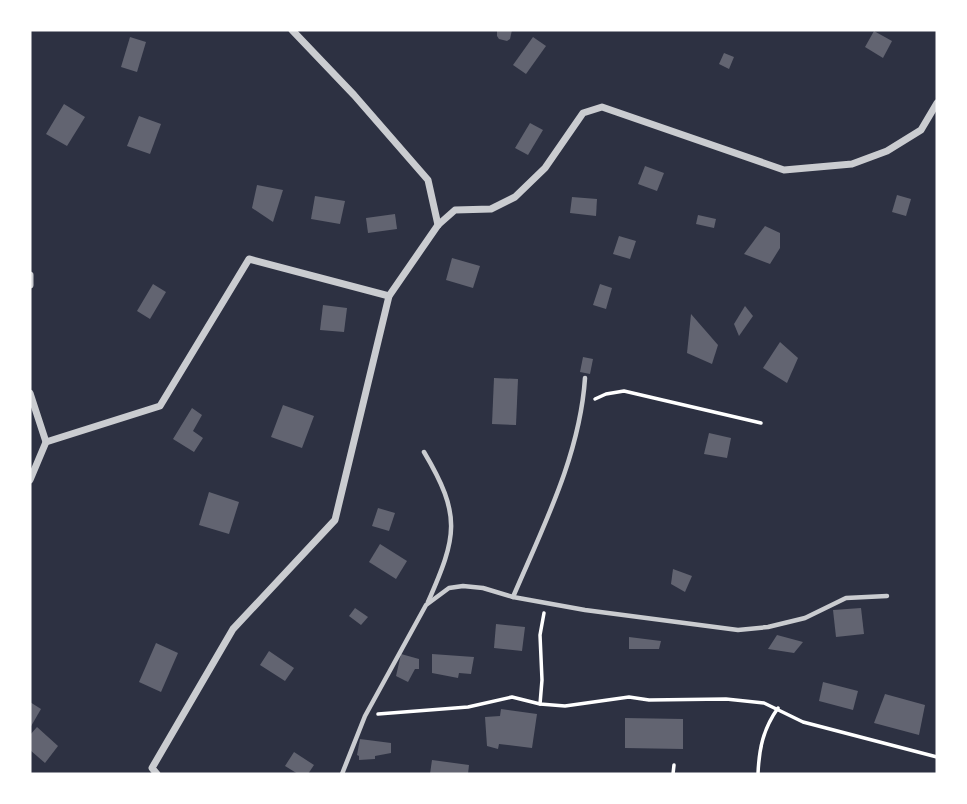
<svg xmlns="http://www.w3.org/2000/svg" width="967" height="804" viewBox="0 0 967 804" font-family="Raleway,sans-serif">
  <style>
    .building { fill: #626471 }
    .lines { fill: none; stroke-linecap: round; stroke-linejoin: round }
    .path { stroke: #fff; stroke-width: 3.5 }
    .service { stroke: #caccd0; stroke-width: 4.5 }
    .minor { stroke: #caccd0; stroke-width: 7 }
  </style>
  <rect width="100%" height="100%" fill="#2d3142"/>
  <g class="building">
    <polygon points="497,30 512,30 510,39 507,41 499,39 497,36"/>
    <polygon points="874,31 892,41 883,58 865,47"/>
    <polygon points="130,37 146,42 137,72 121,67"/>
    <polygon points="533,37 546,46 526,74 513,65"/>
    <polygon points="724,53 734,57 729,69 719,64"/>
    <polygon points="64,104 85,117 67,146 46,134"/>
    <polygon points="139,116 161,124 150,154 127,146"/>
    <polygon points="530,123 543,130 528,155 515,148"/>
    <polygon points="645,166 664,173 657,191 638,184"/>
    <polygon points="257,185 283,190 273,222 252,208"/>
    <polygon points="897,195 911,199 906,216 892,212"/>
    <polygon points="315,196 345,201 340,224 311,219"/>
    <polygon points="572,197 597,199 596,216 570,213"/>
    <polygon points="395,214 397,229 368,233 366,218"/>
    <polygon points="698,215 716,219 714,228 696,224"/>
    <polygon points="765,226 780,233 780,248 770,264 744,254"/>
    <polygon points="619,236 636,241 630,259 613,254"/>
    <polygon points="452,258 480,266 473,288 446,280"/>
    <polygon points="153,284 166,292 150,319 137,311"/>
    <polygon points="600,284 612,288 606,309 593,305"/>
    <polygon points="323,305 347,308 344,332 320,330"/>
    <polygon points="745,306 753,316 739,336 734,324"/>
    <polygon points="691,314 718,345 712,364 687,353"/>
    <polygon points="780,342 798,358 787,383 763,368"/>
    <polygon points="583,357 593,359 590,374 580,372"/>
    <polygon points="494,378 518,379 516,425 492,424"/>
    <polygon points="283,405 314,416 302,448 271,437"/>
    <polygon points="192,408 202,415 193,431 203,438 194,452 173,439"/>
    <polygon points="709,433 731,438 727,458 704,454"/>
    <polygon points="209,492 239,502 229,534 199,525"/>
    <polygon points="378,508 395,513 389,531 372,526"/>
    <polygon points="380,544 407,561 396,579 369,562"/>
    <polygon points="673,569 692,576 685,592 671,584"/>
    <polygon points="355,608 368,617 361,625 349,616"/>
    <polygon points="861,608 864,634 836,637 833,610"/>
    <polygon points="496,624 525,627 522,651 494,648"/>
    <polygon points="777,635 803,642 794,653 768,649"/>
    <polygon points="629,637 661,641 659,649 629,649"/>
    <polygon points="156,643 178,653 161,692 139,682"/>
    <polygon points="269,651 294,668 285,681 260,665"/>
    <polygon points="401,654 419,659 419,669 415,669 408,682 396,676"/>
    <polygon points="432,654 474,657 471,674 459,673 458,678 432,673"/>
    <polygon points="823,682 858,691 853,710 819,701"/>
    <polygon points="885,694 925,705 919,735 874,723"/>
    <polygon points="30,702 41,709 30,728"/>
    <polygon points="501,709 537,714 532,748 499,744 498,749 487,746 485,717 500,716"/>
    <polygon points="625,718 683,719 683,749 625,748"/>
    <polygon points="37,727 58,746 45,763 30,750 30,735"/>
    <polygon points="360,739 391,743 391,753 375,756 375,759 359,760 359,756 357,755"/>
    <polygon points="294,752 314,765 308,774 298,774 285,766"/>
    <polygon points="432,760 469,765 468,774 430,774"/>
  </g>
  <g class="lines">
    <g class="path">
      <polyline points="595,399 606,394 624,391 761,423"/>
      <polyline points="540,704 542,680 540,635 544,613"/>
      <polyline points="378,714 468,707 512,697 540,704 565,706 629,697 649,700 726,699 764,703 803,722 937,757"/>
      <polyline points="673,774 674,765"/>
      <path d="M758,774C759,749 763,729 778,708"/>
    </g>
    <g class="service">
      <path d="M424,452C462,516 457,536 428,602"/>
      <path d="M513,597C543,527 580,455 585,378"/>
      <polyline points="342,774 365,716 426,605 449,588 463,586 483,588 513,597 585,610 738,630 768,627 805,618 846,598 887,596"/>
    </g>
    <g class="minor">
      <polyline points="292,30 354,95 428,180 438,225"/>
      <polyline points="30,275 30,285"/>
      <polyline points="30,393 46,442"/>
      <polyline points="30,480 46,442 160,406 249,259 389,296"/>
      <polyline points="157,774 152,768 233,629 335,520 389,296 438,225 455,210 491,209 515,197 545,168 583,113 602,107 784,170 852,164 887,151 921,130 937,103"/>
    </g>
  </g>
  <rect width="967" height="804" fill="none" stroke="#ffffff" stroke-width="63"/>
</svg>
